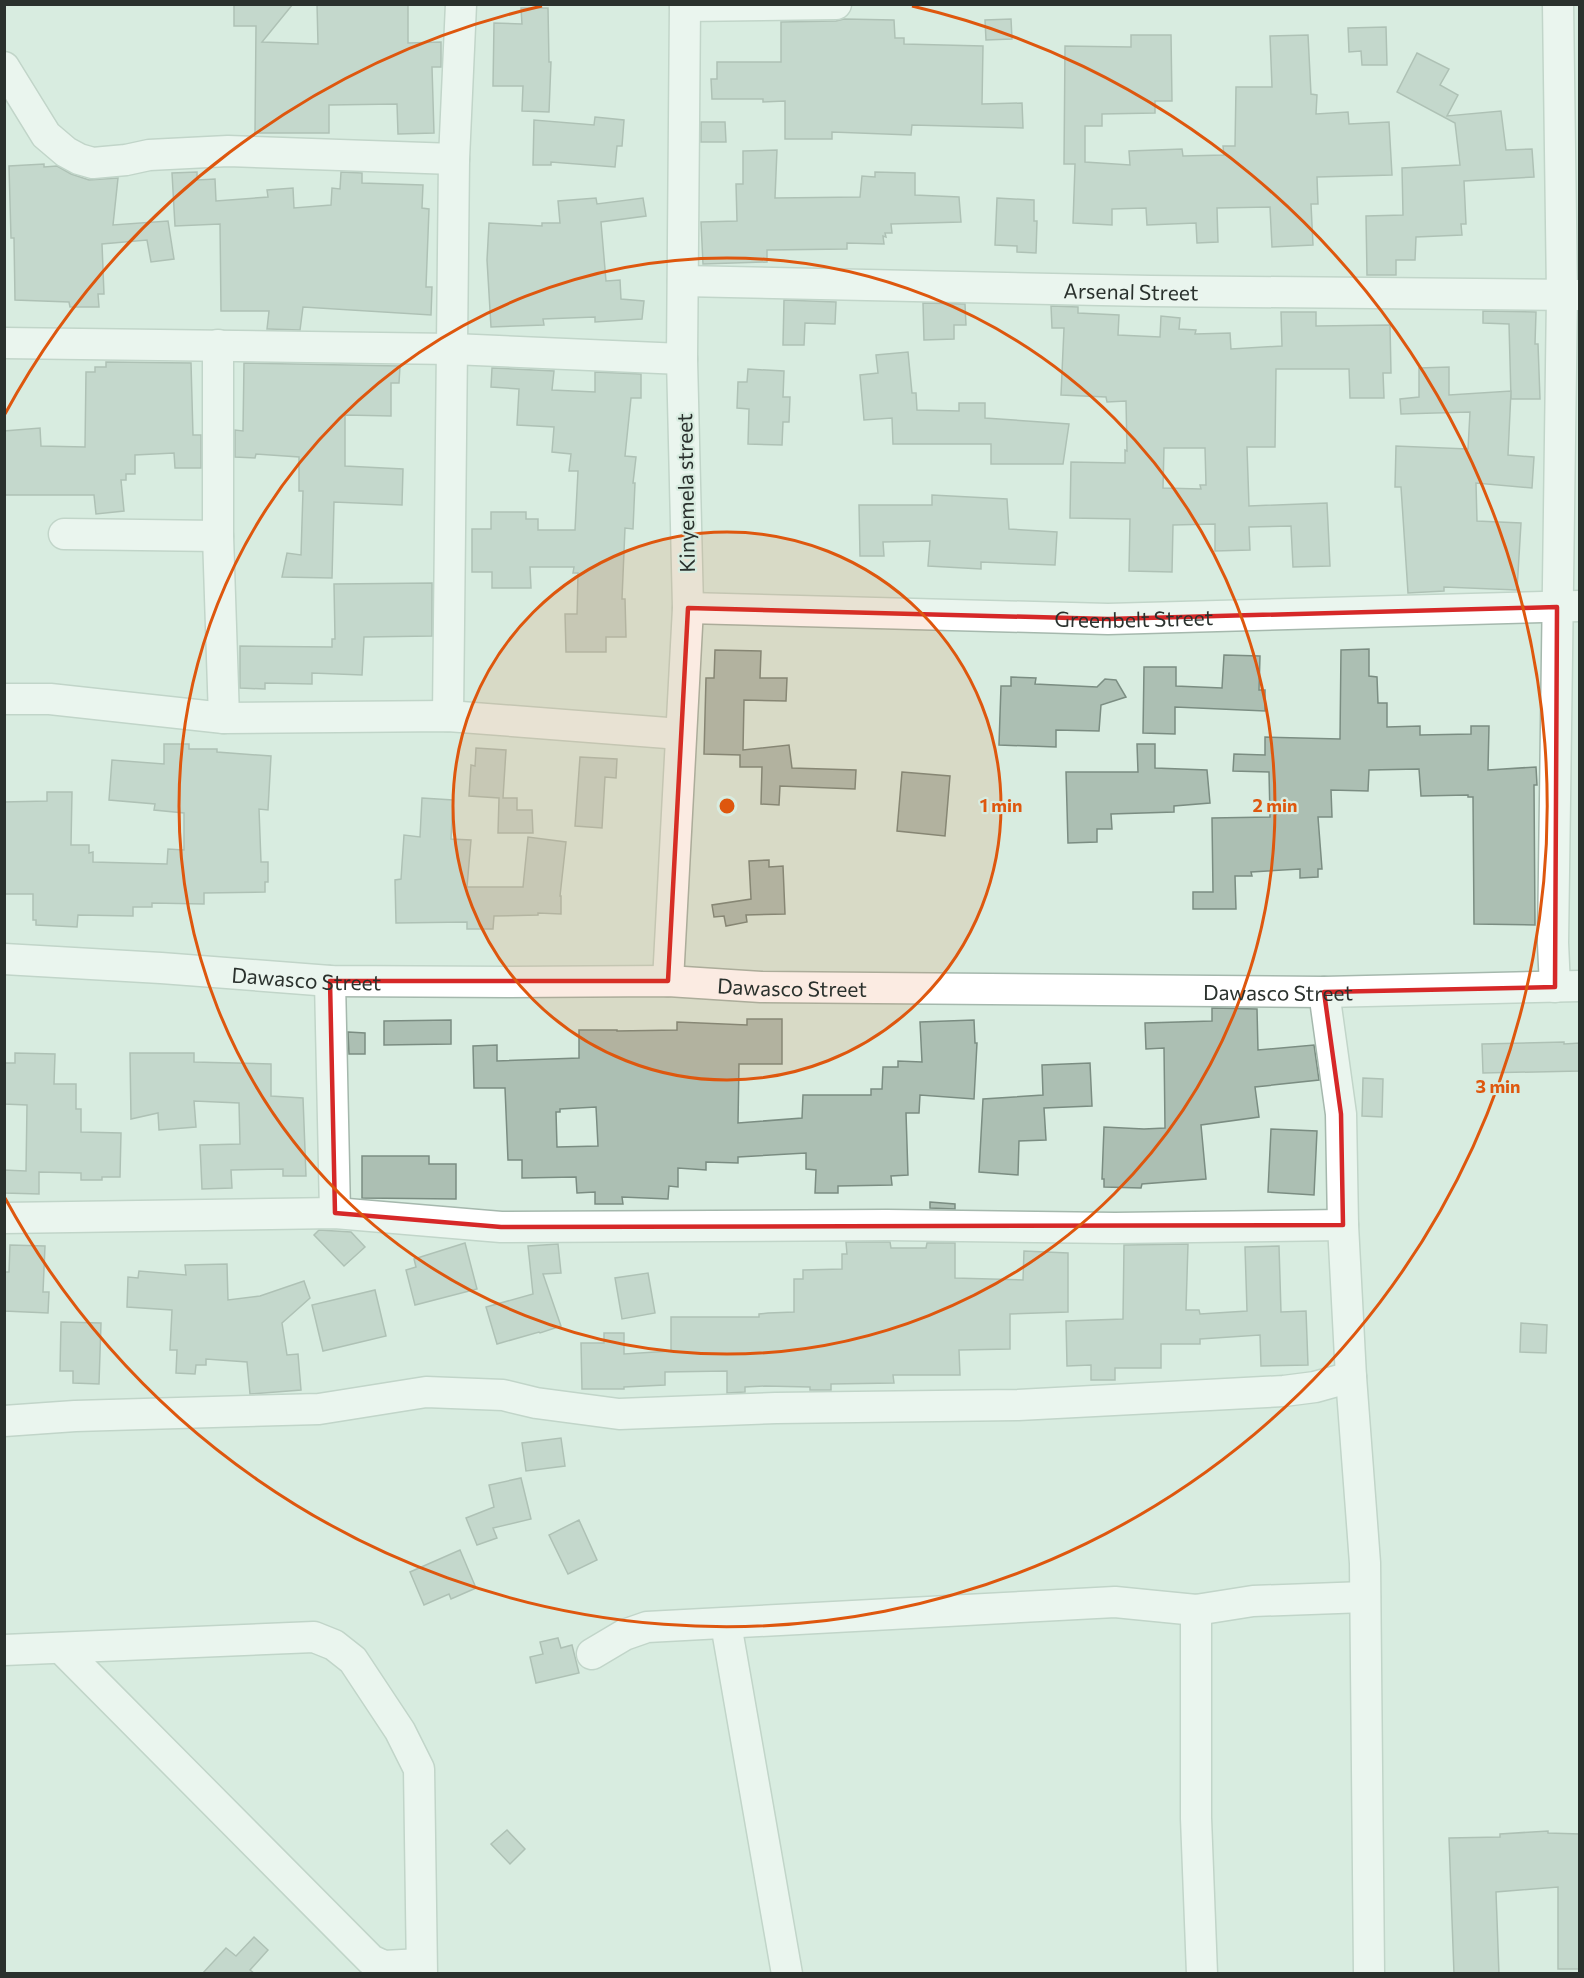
<svg xmlns="http://www.w3.org/2000/svg" width="1584" height="1978" viewBox="0 0 1584 1978" font-family="Commissioner,sans-serif">
  <style>
    .building { fill: #acbfb3; stroke: #7b8d82; stroke-width: 1.5; fill-rule: evenodd }
    .lines { fill: none; stroke-linecap: round; stroke-linejoin: round }
    .minor-casing { stroke: #a5b8ad; stroke-width: 33 }
    .minor { stroke: #fff; stroke-width: 30 }
    .marked { fill: none; stroke: #d62828; stroke-width: 4.5; stroke-linejoin: round }
    .ring { fill: none; stroke: #de570e; stroke-width: 3 }
    .labels { text-anchor: middle; dominant-baseline: central; stroke-width: 4.5; stroke-linejoin: round; paint-order: stroke }
    .street-label { font-size: 21px; fill: #2a312d; stroke: #d8ece0 }
    .centre { fill: #de570e; stroke: #d8ece0; stroke-width: 3 }
    .ring-label { font-size: 18px; text-anchor: middle; font-weight: bold; fill: #de570e; stroke: #d8ece0; stroke-width: 4.5; stroke-linejoin: round; paint-order: stroke }
  </style>
  <rect width="100%" height="100%" fill="#d8ece0"/>
  <g class="building">
    <polygon points="234,4 293,4 262,42 318,44 317,4 408,4 408,43 441,42 441,67 432,67 434,133 398,134 397,104 329,105 329,133 255,133 256,26 234,26"/>
    <polygon points="521,8 548,8 549,62 551,62 549,112 522,111 523,86 493,86 494,23 522,24"/>
    <polygon points="844,19 894,20 895,38 904,38 904,44 983,46 982,104 1022,103 1023,128 912,125 911,135 832,132 832,139 785,139 785,101 763,102 763,99 712,99 711,79 717,79 717,62 781,62 781,22 836,21"/>
    <polygon points="1011,19 1012,39 986,40 985,20"/>
    <polygon points="1386,27 1387,65 1362,65 1361,51 1349,52 1348,28"/>
    <polygon points="1131,35 1171,35 1172,101 1155,101 1155,113 1102,114 1102,126 1085,126 1085,162 1130,165 1129,151 1182,149 1183,156 1224,155 1223,146 1235,146 1236,87 1272,87 1270,36 1308,35 1311,94 1317,95 1316,114 1348,112 1349,124 1389,122 1392,175 1317,177 1318,204 1311,204 1313,245 1272,247 1270,207 1217,208 1218,242 1197,243 1196,223 1147,225 1146,208 1112,209 1112,225 1073,223 1075,164 1064,164 1065,46 1131,47"/>
    <polygon points="1417,53 1449,69 1440,85 1458,95 1447,116 1501,111 1506,150 1532,149 1534,177 1464,181 1466,224 1461,224 1462,235 1416,237 1415,260 1396,260 1396,275 1367,275 1366,216 1403,215 1402,168 1460,165 1455,123 1397,92"/>
    <polygon points="595,117 624,120 622,146 617,146 615,167 551,162 551,165 533,165 534,120 594,125"/>
    <polygon points="701,122 725,122 726,142 701,142"/>
    <polygon points="777,150 775,198 860,197 862,176 875,177 875,172 915,173 915,195 959,197 961,222 891,224 892,233 885,233 886,237 883,236 884,244 847,243 847,249 767,250 767,262 703,264 701,222 737,221 736,184 743,184 743,151"/>
    <polygon points="44,164 44,167 57,166 71,174 89,180 118,178 113,225 168,221 174,259 151,262 147,240 102,244 104,294 98,294 99,307 70,307 69,302 15,300 14,238 11,238 9,166"/>
    <polygon points="197,172 197,180 215,179 216,201 268,197 267,190 293,188 294,208 331,205 332,188 340,189 341,172 362,173 362,183 423,185 422,208 429,209 426,287 432,287 431,315 303,307 300,330 269,329 267,329 269,311 221,311 220,224 175,226 172,173"/>
    <polygon points="596,198 597,204 643,198 646,216 601,222 606,281 620,280 621,299 644,301 642,319 595,322 595,317 543,319 544,325 491,327 487,260 489,223 542,226 542,223 560,223 558,201"/>
    <polygon points="997,198 1034,200 1034,221 1037,221 1036,253 1017,252 1017,246 995,245"/>
    <polygon points="784,300 836,302 835,324 805,323 804,345 783,345"/>
    <polygon points="923,303 965,304 966,325 954,325 954,339 924,340"/>
    <path d="M1051,306L1078,307V313L1119,315L1118,335L1160,337L1161,316L1180,318L1179,329L1196,330L1195,334L1230,333L1231,349L1282,346L1281,312H1316V326L1390,325L1391,373H1383L1384,398H1350L1349,369H1276L1275,447H1247L1249,506L1327,503L1330,566L1293,567L1291,526L1249,527L1250,550L1215,551V524L1173,525L1172,572L1129,571L1130,519L1070,518L1071,462L1125,463V450L1127,451L1126,401L1107,402L1106,397L1061,395L1064,328H1052ZM1164,448H1205L1206,485H1200L1201,489L1163,488Z"/>
    <polygon points="1483,311 1536,312 1535,344 1538,344 1540,399 1511,399 1509,324 1483,323"/>
    <polygon points="908,352 912,393 916,393 917,410 959,411 959,403 985,403 985,418 1069,424 1063,464 991,464 991,444 893,444 892,418 864,420 860,375 878,373 876,355"/>
    <polygon points="106,362 191,363 193,435 201,435 201,468 175,468 174,453 135,455 135,474 126,474 126,480 121,480 124,511 96,514 94,495 4,495 4,431 40,428 41,446 85,447 86,372 95,372 95,367 106,367"/>
    <polygon points="244,363 400,366 399,383 391,383 391,416 345,415 345,466 403,469 402,505 334,502 332,578 282,577 287,553 301,555 303,491 299,491 299,457 256,454 255,458 235,457 235,430 243,431"/>
    <polygon points="1449,367 1449,395 1511,391 1508,455 1534,457 1532,488 1476,483 1477,521 1521,523 1517,590 1444,587 1444,591 1408,593 1401,487 1395,487 1396,446 1468,449 1470,412 1401,414 1400,399 1419,397 1419,368"/>
    <polygon points="492,368 554,371 552,390 595,392 595,372 641,374 641,398 631,398 625,456 636,457 633,483 635,483 633,529 625,528 622,599 625,599 626,637 606,637 606,652 566,652 565,614 577,614 578,573 573,573 574,567 530,567 531,588 492,588 492,572 472,572 472,529 491,529 491,512 526,512 526,519 538,519 538,530 575,530 578,471 569,471 571,454 552,452 554,427 517,425 519,389 491,387"/>
    <polygon points="748,369 784,371 783,397 790,397 789,422 783,422 782,445 748,444 749,409 737,408 738,382 747,382"/>
    <polygon points="932,495 1007,499 1009,529 1057,532 1055,565 981,562 981,569 928,566 930,541 883,542 884,556 860,556 859,505 932,505"/>
    <polygon points="432,583 432,636 364,637 362,675 312,673 312,684 265,683 265,689 240,688 240,646 332,647 332,639 335,639 334,584"/>
    <polygon points="1369,649 1369,676 1377,677 1378,703 1387,703 1387,727 1420,726 1420,735 1471,734 1471,726 1489,726 1488,770 1536,767 1537,785 1534,785 1535,925 1474,924 1473,797 1468,797 1468,795 1421,796 1419,769 1369,770 1368,791 1331,790 1332,817 1318,817 1322,869 1318,869 1318,877 1300,878 1300,869 1251,872 1252,876 1235,876 1236,909 1193,909 1193,892 1213,892 1212,818 1270,817 1269,772 1233,771 1234,754 1265,755 1265,737 1340,739 1341,650"/>
    <polygon points="715,650 761,651 760,678 787,678 786,701 744,700 743,750 789,745 792,768 856,770 855,789 780,786 779,805 761,804 762,767 740,767 740,755 704,754 706,678 714,678"/>
    <polygon points="1224,655 1260,656 1259,690 1265,690 1265,711 1175,707 1175,734 1143,733 1144,667 1176,667 1176,686 1222,688"/>
    <polygon points="1011,677 1036,678 1035,684 1097,687 1105,679 1116,680 1126,697 1101,705 1099,731 1056,730 1056,747 999,745 1001,686 1011,686"/>
    <polygon points="164,744 189,744 189,749 217,749 217,752 271,756 268,810 259,809 261,862 268,862 268,882 265,882 265,892 204,893 204,904 152,903 152,907 133,907 133,916 78,915 77,927 36,925 36,920 33,920 33,894 4,894 4,802 47,801 47,792 72,792 71,845 89,845 89,853 93,852 93,862 167,864 168,849 184,850 184,813 154,810 155,804 109,800 112,760 164,764"/>
    <polygon points="1137,744 1155,744 1155,768 1207,770 1210,803 1174,806 1174,812 1111,814 1112,829 1097,829 1097,842 1068,843 1066,772 1138,772"/>
    <polygon points="476,748 506,750 503,798 517,798 517,810 532,810 533,833 498,833 499,798 469,796 471,765 475,766"/>
    <polygon points="580,757 617,759 616,778 605,777 602,828 575,826"/>
    <polygon points="902,772 950,776 945,836 897,831"/>
    <polygon points="422,798 453,800 451,839 471,840 467,887 523,887 528,837 566,842 560,896 561,896 561,914 538,913 538,915 494,916 493,929 467,929 467,922 396,923 395,880 401,879 404,835 420,837"/>
    <polygon points="769,860 769,867 783,866 785,914 746,915 747,922 726,926 724,916 714,917 712,905 751,899 749,861"/>
    <polygon points="1212,1008 1257,1009 1258,1050 1314,1045 1319,1080 1255,1087 1259,1117 1201,1125 1206,1179 1142,1184 1141,1188 1104,1187 1104,1179 1102,1179 1104,1127 1144,1129 1165,1128 1164,1048 1146,1049 1145,1023 1212,1021"/>
    <path d="M747,1019H782V1064H739L738,1123L802,1118L803,1095H871V1089H882L883,1067H898V1061L922,1062L920,1022L974,1020L975,1043H977L974,1099L920,1095L919,1113H906L908,1175L891,1176L892,1185L838,1186V1193H815L816,1170L806,1169V1153L738,1157V1163L706,1162V1170L678,1168V1187L669,1186L668,1199L622,1197L623,1204H595V1192L577,1193L576,1177L522,1178V1160H508L505,1088H474L473,1046L497,1045V1061L579,1058V1030H617V1031L677,1030V1022L747,1025ZM596,1107L598,1146L557,1147L556,1112H560V1109Z"/>
    <polygon points="451,1020 451,1044 384,1045 384,1021"/>
    <polygon points="348,1032 365,1033 365,1054 349,1054"/>
    <polygon points="1564,1042 1564,1044 1580,1043 1580,1071 1483,1073 1482,1044"/>
    <polygon points="15,1053 55,1054 54,1084 76,1084 76,1109 81,1109 81,1132 121,1133 120,1177 102,1177 102,1180 81,1180 81,1173 39,1172 39,1194 4,1193 4,1170 26,1171 27,1105 4,1104 4,1063 15,1063"/>
    <polygon points="130,1053 194,1053 194,1062 271,1064 271,1096 303,1098 306,1176 283,1176 283,1169 231,1170 232,1188 202,1189 200,1145 240,1144 239,1103 194,1101 196,1127 159,1130 158,1113 131,1119"/>
    <polygon points="1090,1063 1092,1106 1044,1108 1046,1140 1019,1141 1018,1175 979,1172 983,1099 1043,1095 1042,1065"/>
    <polygon points="1363,1078 1383,1079 1382,1117 1362,1116"/>
    <polygon points="1271,1129 1317,1131 1314,1195 1268,1192"/>
    <polygon points="362,1156 429,1156 429,1164 456,1164 456,1199 362,1198"/>
    <polygon points="930,1202 955,1204 955,1209 930,1208"/>
    <polygon points="319,1230 351,1232 365,1247 344,1266 314,1235"/>
    <polygon points="846,1242 890,1242 891,1248 926,1248 927,1243 955,1243 955,1278 1023,1280 1024,1251 1068,1253 1068,1312 1010,1314 1010,1349 959,1350 960,1375 893,1375 894,1383 831,1384 831,1390 810,1390 810,1387 765,1386 745,1387 745,1392 727,1393 727,1371 665,1372 665,1385 624,1387 624,1389 582,1389 581,1343 604,1343 604,1333 624,1333 624,1354 671,1351 671,1317 759,1317 759,1314 768,1313 794,1312 794,1279 803,1279 803,1270 842,1269 842,1254 847,1254"/>
    <polygon points="465,1243 477,1289 415,1305 406,1270 416,1267 414,1259"/>
    <polygon points="558,1244 561,1273 543,1274 561,1326 540,1333 539,1332 497,1344 486,1307 533,1294 528,1246"/>
    <polygon points="1188,1244 1186,1310 1199,1310 1200,1314 1247,1311 1245,1247 1279,1246 1281,1312 1306,1311 1308,1365 1261,1366 1260,1335 1200,1339 1200,1344 1161,1344 1161,1368 1115,1368 1115,1380 1091,1380 1091,1365 1067,1366 1066,1321 1123,1319 1124,1245"/>
    <polygon points="10,1245 45,1246 43,1292 49,1292 48,1313 4,1311 5,1272 9,1272"/>
    <polygon points="227,1264 228,1300 260,1296 304,1281 310,1298 282,1323 287,1355 298,1354 301,1390 250,1394 247,1362 206,1359 206,1365 196,1365 195,1374 176,1373 177,1350 170,1350 172,1310 127,1307 128,1277 138,1278 139,1271 186,1275 185,1265"/>
    <polygon points="648,1273 655,1313 622,1319 615,1278"/>
    <polygon points="375,1290 386,1336 323,1351 312,1305"/>
    <polygon points="61,1322 101,1323 99,1384 73,1383 73,1371 60,1371"/>
    <polygon points="1521,1323 1547,1325 1546,1353 1520,1352"/>
    <polygon points="561,1438 565,1466 526,1471 522,1443"/>
    <polygon points="521,1478 531,1519 493,1528 497,1538 477,1545 466,1518 494,1507 489,1485"/>
    <polygon points="579,1520 597,1560 568,1574 549,1535"/>
    <polygon points="460,1550 476,1588 451,1599 449,1594 424,1605 410,1572"/>
    <polygon points="558,1638 561,1648 572,1645 579,1673 536,1683 530,1657 543,1654 540,1642"/>
    <polygon points="507,1830 525,1849 510,1864 491,1844"/>
    <polygon points="1548,1831 1548,1833 1580,1834 1580,1969 1558,1969 1558,1887 1496,1892 1499,1974 1454,1974 1449,1838 1500,1837 1500,1834"/>
    <polygon points="254,1937 268,1950 250,1970 255,1974 202,1974 226,1948 236,1956"/>
  </g>
  <g class="lines">
    <g class="minor-casing">
      <g id="minor">
        <polyline points="685,6 836,4"/>
        <polyline points="4,67 46,135 66,152 79,159 93,163 126,160 149,155 228,151 454,159"/>
        <path id="s1" d="M683,281L1150,291L1580,295"/>
        <polyline points="4,343 453,349 682,359"/>
        <polyline points="218,345 218,536 224,718"/>
        <polyline points="64,534 218,536"/>
        <path id="s2" d="M688,608L1108,619L1580,606"/>
        <polyline points="4,699 50,699 224,718 448,716 680,734"/>
        <polyline points="448,716 454,159 461,4"/>
        <path id="s3" d="M4,959L161,968L330,981L508,982L668,981L761,987L1324,992L1580,986"/>
        <polyline points="330,981 335,1213"/>
        <polyline points="668,981 688,608 682,359 685,4"/>
        <polyline points="1555,987 1553,943 1562,295 1558,4"/>
        <polyline points="1324,992 1341,1114 1343,1225 1351,1377 1365,1563 1369,1974"/>
        <polyline points="4,1218 335,1213 501,1227 887,1225 1115,1228 1343,1225"/>
        <polyline points="4,1421 75,1416 319,1409 426,1392 503,1395 536,1403 619,1414 776,1408 1018,1405 1284,1391 1315,1387 1351,1377"/>
        <polyline points="1196,1610 1196,1818 1202,1974"/>
        <polyline points="726,1624 787,1974"/>
        <polyline points="61,1648 371,1960 384,1966 421,1964"/>
        <polyline points="4,1650 314,1637 334,1645 353,1660 400,1731 419,1769 422,1974"/>
        <polyline points="592,1654 624,1635 647,1627 1115,1602 1196,1610 1253,1601 1365,1597"/>
      </g>
    </g>
    <use href="#minor" class="minor"/>
  </g>
  <path d="M0 0H1584V1978H0ZM1557,607L1555,987L1324,992L1341,1114L1343,1225L501,1227L335,1213L330,981H668L688,608L1108,619Z" fill="#d8ece0" fill-opacity=".55" fill-rule="evenodd"/>
  <path class="marked" d="M1557,607L1555,987L1324,992L1341,1114L1343,1225L501,1227L335,1213L330,981H668L688,608L1108,619Z"/>
  <circle cx="727" cy="806" r="274" fill="#de570e" fill-opacity=".12"/>
  <g class="ring">
    <circle cx="727" cy="806" r="274"/>
    <circle cx="727" cy="806" r="548"/>
    <path d="M5 414A821 821 0 0 1 542 6M912 6A821 821 0 1 1 5 1198"/>
  </g>
  <g class="labels">
    <g class="street-label">
      <text stroke="none"><textPath href="#s1" startOffset="448">Arsenal Street</textPath></text>
      <text transform="translate(685 493) rotate(-91)">Kinyemela street</text>
      <text stroke="none"><textPath href="#s2" startOffset="446">Greenbelt Street</textPath></text>
      <text stroke="none"><textPath href="#s3" startOffset="303">Dawasco Street</textPath></text>
      <text stroke="none"><textPath href="#s3" startOffset="789">Dawasco Street</textPath></text>
      <text stroke="none"><textPath href="#s3" startOffset="1275">Dawasco Street</textPath></text>
    </g>
  </g>
  <circle cx="727" cy="806" r="9" class="centre"/>
  <g class="ring-label">
    <text x="1001" y="812">1 min</text>
    <text x="1275" y="812">2 min</text>
    <text x="1498" y="1093">3 min</text>
  </g>
  <rect width="1584" height="1978" fill="none" stroke="#2a312d" stroke-width="12"/>
</svg>
